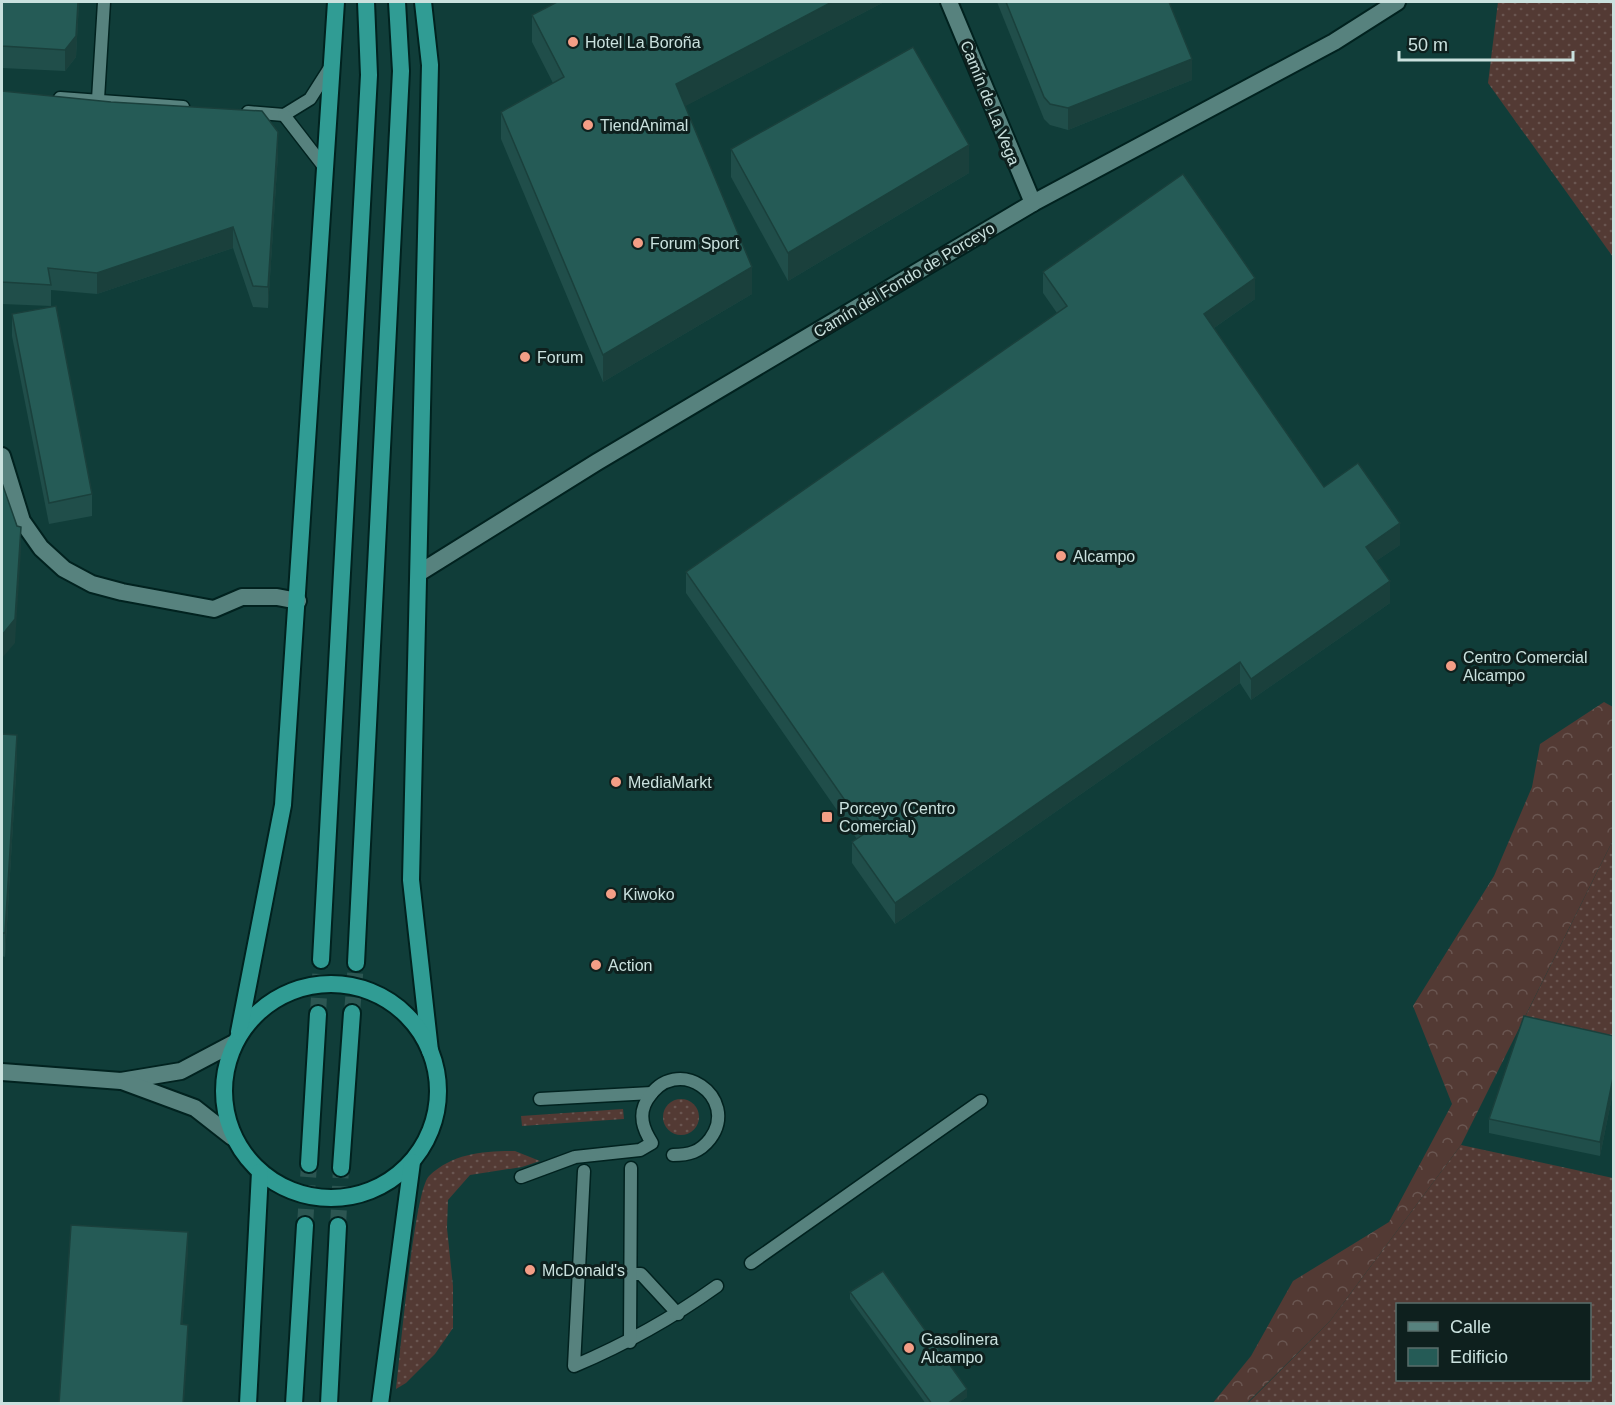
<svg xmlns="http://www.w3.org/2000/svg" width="1615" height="1405" viewBox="0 0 1615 1405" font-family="Helvetica,sans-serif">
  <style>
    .grass { fill: url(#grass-dots); fill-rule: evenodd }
    .forest { fill: url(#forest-crowns) }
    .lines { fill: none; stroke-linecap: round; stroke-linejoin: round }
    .trunk-tunnel { stroke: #2c5652; stroke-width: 16; stroke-dasharray: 16 8; stroke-linecap: butt }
    .service-casing { stroke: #01221f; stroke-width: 15 }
    .minor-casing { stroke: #01221f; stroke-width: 20 }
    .trunk-casing { stroke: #01221f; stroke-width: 20 }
    .service { stroke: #57827e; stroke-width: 12 }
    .minor { stroke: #57827e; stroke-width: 16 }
    .trunk { stroke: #309c94; stroke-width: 16 }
    .wall { fill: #204e4a }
    .shaded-wall { fill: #1a403c }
    .building { fill: #255b56; stroke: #1a403c; stroke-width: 1.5 }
    .poi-dot { fill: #f49e86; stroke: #0e201e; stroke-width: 2 }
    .labels { text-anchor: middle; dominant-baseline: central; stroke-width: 6; stroke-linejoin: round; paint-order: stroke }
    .poi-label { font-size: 16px; fill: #cae1de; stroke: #0e201e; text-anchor: start }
    .street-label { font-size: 16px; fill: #cae1de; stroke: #0e201e }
  </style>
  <defs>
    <pattern id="grass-dots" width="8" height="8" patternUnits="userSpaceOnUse" patternTransform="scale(1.5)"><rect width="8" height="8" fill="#533a34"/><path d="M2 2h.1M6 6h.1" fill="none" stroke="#6a5651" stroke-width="1.8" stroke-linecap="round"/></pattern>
    <pattern id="forest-crowns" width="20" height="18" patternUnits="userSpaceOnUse" patternTransform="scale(1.5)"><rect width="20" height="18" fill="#533a34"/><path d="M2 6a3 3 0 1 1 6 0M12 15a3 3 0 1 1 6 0" fill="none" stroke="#6a5651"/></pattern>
  </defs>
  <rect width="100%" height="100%" fill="#103d39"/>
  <g class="grass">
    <polygon points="1498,2 1613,2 1613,257 1488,83"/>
    <polygon points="1613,840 1613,1047 1520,1027"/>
    <circle cx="681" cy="1117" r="18"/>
    <polygon points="623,1109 624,1119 522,1126 521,1116"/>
    <path d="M1461,1145L1613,1178V1403L1247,1404L1330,1321ZM1398,1304H1590V1380H1398Z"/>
    <path d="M515,1151L540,1161L522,1167L470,1175L448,1200L447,1228L453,1286V1328L435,1354L406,1383L396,1389C400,1357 414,1191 429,1176C453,1153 484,1151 515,1151Z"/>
  </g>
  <polygon class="forest" points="1604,702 1613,707 1613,840 1461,1145 1330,1321 1247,1403 1212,1404 1251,1356 1293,1281 1389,1222 1452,1104 1413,1006 1494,876 1532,787 1540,744"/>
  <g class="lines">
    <g class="trunk-tunnel">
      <polyline points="352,1013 356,963"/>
      <polyline points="318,1014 321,960"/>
      <polyline points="305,1225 309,1164"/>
      <polyline points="338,1226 341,1168"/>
    </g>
    <g class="service-casing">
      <g id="service">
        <polyline points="60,98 183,107"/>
        <polyline points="98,99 104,2"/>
        <polyline points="248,112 284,115 310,99 331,66"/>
        <polyline points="284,115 325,168"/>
        <polyline points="540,1099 652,1093"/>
        <path d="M584,1171L574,1366C626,1344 671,1319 717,1286"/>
        <path d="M521,1177L575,1157L640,1150L652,1143C643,1129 638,1115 647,1100C676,1051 741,1098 710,1139C700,1152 689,1155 673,1155"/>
        <polyline points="751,1263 981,1101"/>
        <polyline points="630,1274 641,1274 678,1314"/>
        <polyline points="630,1342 631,1168"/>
      </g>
    </g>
    <g class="minor-casing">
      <g id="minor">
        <polyline points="949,2 1033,203"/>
        <polyline points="2,456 22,521 41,548 64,569 92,584 122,592 214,609 242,597 277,597 298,601"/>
        <polyline points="419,573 597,462 1033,203 1334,42 1397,2"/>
        <polyline points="2,1072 121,1081 181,1071 232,1044"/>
        <polyline points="122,1081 195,1108 232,1137"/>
      </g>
    </g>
    <g class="trunk-casing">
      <g id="trunk">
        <polyline points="423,2 430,65 411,880 430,1051"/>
        <polyline points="321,960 369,75 366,2"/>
        <polyline points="356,963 401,71 397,2"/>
        <circle cx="331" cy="1091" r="107"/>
        <polyline points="239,1032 283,805 336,2"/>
        <polyline points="309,1164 318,1014"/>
        <polyline points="341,1168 352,1013"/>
        <polyline points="248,1404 260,1172"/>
        <polyline points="294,1404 305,1225"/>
        <polyline points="329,1404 338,1226"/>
        <polyline points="380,1404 412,1162"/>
      </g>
    </g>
    <use href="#service" class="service"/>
    <use href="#minor" class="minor"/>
    <use href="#trunk" class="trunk"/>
  </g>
  <g class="wall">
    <polygon points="2,2 79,2 76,57 65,71 2,68"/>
    <polygon points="557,2 884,2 685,106 752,294 603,382 501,139 501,112 553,83 532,42 532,15"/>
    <polygon points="997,2 1169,2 1192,80 1068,130 1050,125 1044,119"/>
    <polygon points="2,91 278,154 268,308 253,307 233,248 97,294 51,290 51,306 2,304"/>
    <polygon points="731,149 969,173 788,281 731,177"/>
    <polygon points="1043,272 1255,299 1214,328 1324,487 1400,545 1376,561 1390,603 1251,700 1240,683 895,924 852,863 852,842 857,839 686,593 686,572 1057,313 1043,293"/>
    <polygon points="12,314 92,494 92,516 49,524 12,336"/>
    <polygon points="2,734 17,758 5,957 2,956"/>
    <polygon points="1614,1036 1614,1087 1600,1156 1489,1133 1489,1119"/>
    <polygon points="850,1292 967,1397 957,1404 926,1404 850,1299"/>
  </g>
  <g class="shaded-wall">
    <polygon points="78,2 79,2 76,57 65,71 65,50"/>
    <polygon points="832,2 884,2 676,111 676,84"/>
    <polygon points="1192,59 1192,80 1068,130 1068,108"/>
    <polygon points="278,132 278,154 268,308 268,287"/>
    <polygon points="969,145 969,173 788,281 788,253"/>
    <polygon points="233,227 233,248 97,294 97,273"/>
    <polygon points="752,267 752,294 603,382 603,355"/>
    <polygon points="1255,278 1255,299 1204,335 1204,314"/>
    <polygon points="1400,523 1400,545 1366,568 1366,547"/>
    <polygon points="21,527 21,550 15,643 2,658 2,635"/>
    <polygon points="1390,581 1390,603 1251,700 1251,679"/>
    <polygon points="1240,662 1240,683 895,924 895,903"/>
    <polygon points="17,735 17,758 5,957 5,933"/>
    <polygon points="1614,1073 1614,1087 1600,1156 1600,1142"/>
    <polygon points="188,1232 188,1254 181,1346 181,1324"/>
    <polygon points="188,1325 188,1346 184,1404 183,1404"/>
    <polygon points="967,1389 967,1397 957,1404 947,1404"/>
  </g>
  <g class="building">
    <polygon points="2,2 78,2 76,36 65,50 2,46"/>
    <polygon points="557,2 832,2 676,84 752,267 603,355 501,112 564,77 532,15"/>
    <polygon points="1006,2 1169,2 1192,59 1068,108 1050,104 1044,97"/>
    <polygon points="913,47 969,145 788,253 731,149"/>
    <polygon points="2,91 111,102 262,111 278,132 268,287 253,286 233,227 97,273 48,268 51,285 2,282"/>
    <polygon points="1183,174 1255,278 1204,314 1324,487 1358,463 1400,523 1366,547 1390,581 1251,679 1240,662 895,903 852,842 867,832 686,572 1067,306 1043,272"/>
    <polygon points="56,306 92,494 49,503 12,314"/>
    <polygon points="2,483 17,526 21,527 15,619 2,635"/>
    <polygon points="2,734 17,735 5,933 2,933"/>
    <polygon points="1524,1016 1614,1036 1614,1073 1600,1142 1489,1119"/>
    <polygon points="71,1225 188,1232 181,1324 188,1325 183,1404 59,1404"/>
    <polygon points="883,1271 967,1389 947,1404 932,1404 850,1292"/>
  </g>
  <g class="poi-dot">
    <circle cx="573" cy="42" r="6"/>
    <circle cx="588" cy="125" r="6"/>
    <circle cx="638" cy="243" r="6"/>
    <circle cx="525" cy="357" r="6"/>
    <circle cx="1061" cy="556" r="6"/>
    <circle cx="1451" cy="666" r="6"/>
    <circle cx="616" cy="782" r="6"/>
    <rect x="821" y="811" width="12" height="12" rx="3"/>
    <circle cx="611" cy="894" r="6"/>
    <circle cx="596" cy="965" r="6"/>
    <circle cx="530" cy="1270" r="6"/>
    <circle cx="909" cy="1348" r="6"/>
  </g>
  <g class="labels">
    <g class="poi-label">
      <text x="585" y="42">Hotel La Boroña</text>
      <text x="600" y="125">TiendAnimal</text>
      <text x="650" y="243">Forum Sport</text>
      <text x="537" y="357">Forum</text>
      <text x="1073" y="556">Alcampo</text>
      <text x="1463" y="657">Centro Comercial<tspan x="1463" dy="18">Alcampo</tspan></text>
      <text x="628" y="782">MediaMarkt</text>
      <text x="839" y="808">Porceyo (Centro<tspan x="839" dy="18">Comercial)</tspan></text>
      <text x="623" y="894">Kiwoko</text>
      <text x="608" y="965">Action</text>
      <text x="542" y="1270">McDonald's</text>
      <text x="921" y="1339">Gasolinera<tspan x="921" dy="18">Alcampo</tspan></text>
    </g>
    <g class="street-label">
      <text transform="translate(990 103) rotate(68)">Camín de La Vega</text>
      <text transform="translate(904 280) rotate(-31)">Camín del Fondo de Porceyo</text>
    </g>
  </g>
  <rect width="1615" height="1405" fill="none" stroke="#cae1de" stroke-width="6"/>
  <rect x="1396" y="1303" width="195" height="78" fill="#0e201e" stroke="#596d6b" stroke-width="1.5"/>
  <rect x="1408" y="1322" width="30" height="9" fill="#57827e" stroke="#596d6b" stroke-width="1.5"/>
  <text x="1450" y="1333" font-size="18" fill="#cae1de">Calle</text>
  <rect x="1408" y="1348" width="30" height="18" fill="#255b56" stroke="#596d6b" stroke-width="1.5"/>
  <text x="1450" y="1363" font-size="18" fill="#cae1de">Edificio</text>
  <path d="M1399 51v9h174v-9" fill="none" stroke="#cae1de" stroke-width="3"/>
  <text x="1408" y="51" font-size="18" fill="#cae1de" stroke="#0e201e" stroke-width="4.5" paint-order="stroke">50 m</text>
</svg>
